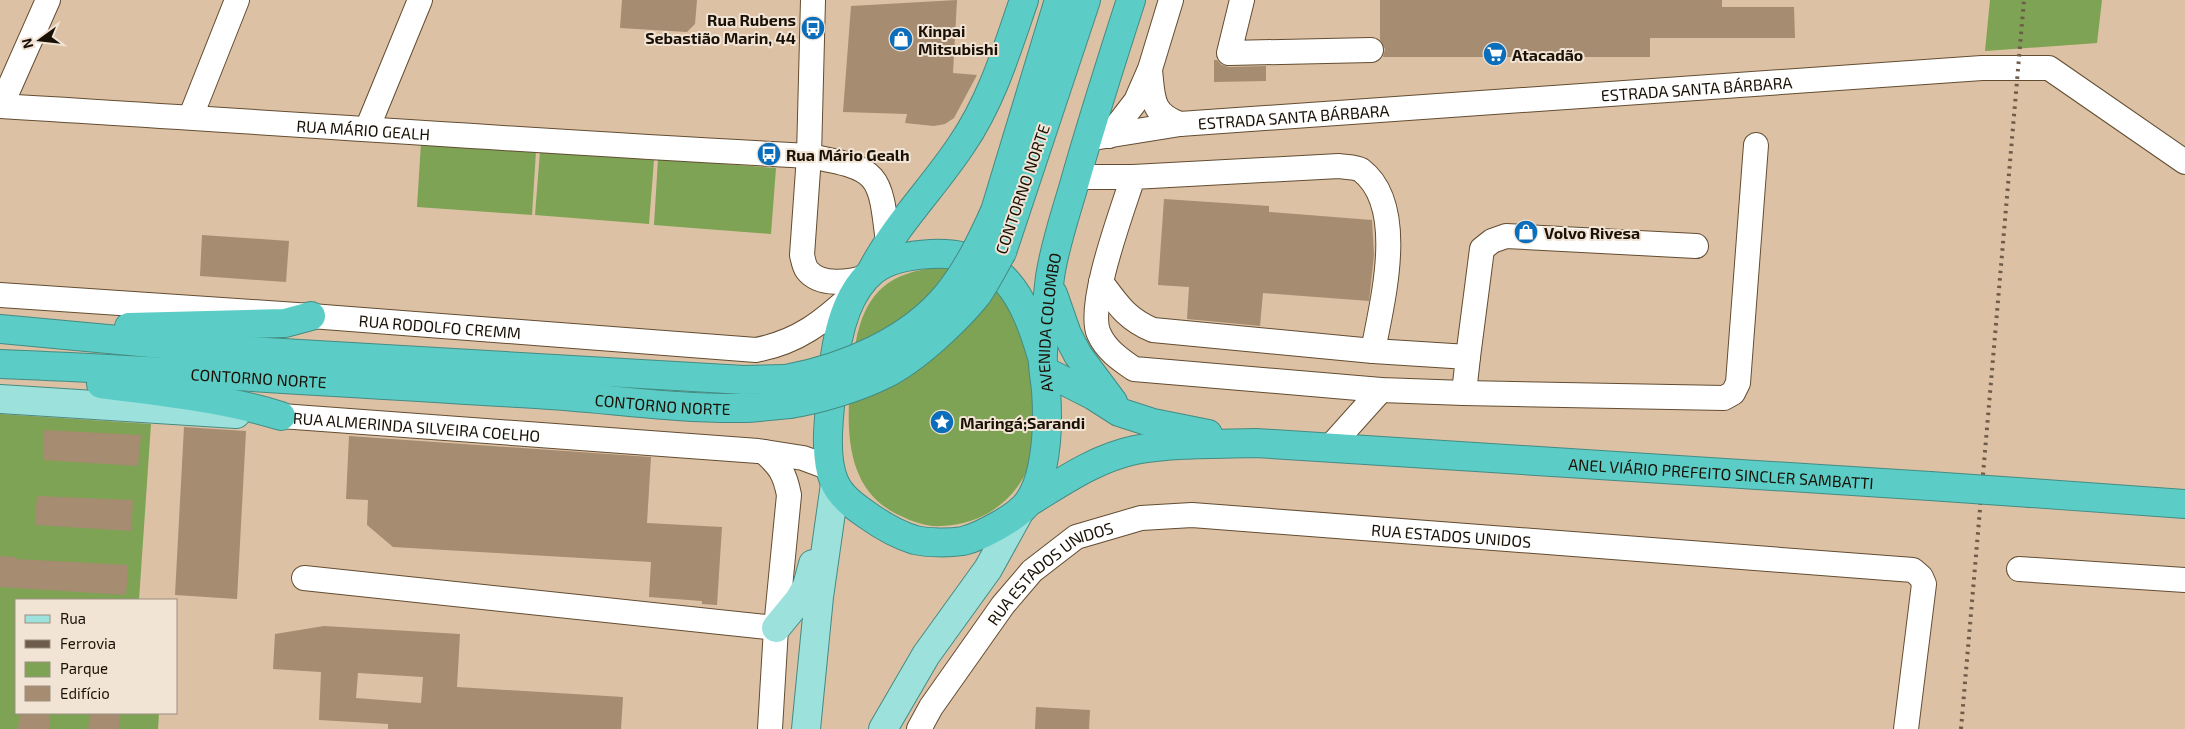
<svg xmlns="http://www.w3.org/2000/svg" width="2185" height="729" viewBox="0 0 2185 729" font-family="'Exo 2',sans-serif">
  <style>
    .green { fill: #7ea354 }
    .building { fill: #a68c70; fill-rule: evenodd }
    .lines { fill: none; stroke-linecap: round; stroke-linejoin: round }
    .minor-casing { stroke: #634d32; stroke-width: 26 }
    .major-casing { stroke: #448b83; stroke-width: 30 }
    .highway-casing { stroke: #448b83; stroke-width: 30 }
    .minor { stroke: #fff; stroke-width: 24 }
    .major { stroke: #9de1dd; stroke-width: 28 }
    .highway { stroke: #5bcdc6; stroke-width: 28 }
    .rail { stroke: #6d5c49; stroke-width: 4; stroke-dasharray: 2.5 5; stroke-linecap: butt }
    .highway-bridge-casing { stroke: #448b83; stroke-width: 30; stroke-linecap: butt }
    .highway-bridge { stroke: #5bcdc6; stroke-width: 28 }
    .labels { text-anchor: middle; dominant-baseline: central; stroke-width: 4; stroke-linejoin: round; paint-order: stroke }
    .poi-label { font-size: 16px; font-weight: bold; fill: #1a1106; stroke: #f2e4d5; text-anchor: start }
    .street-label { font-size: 16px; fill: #1a1106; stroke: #f2e4d5 }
  </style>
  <rect width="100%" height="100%" fill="#dcc1a4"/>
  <g class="green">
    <polygon points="1990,0 2102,0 2097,43 1985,51"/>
    <polygon points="421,143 536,151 532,215 417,207"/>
    <polygon points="540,151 654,160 649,224 535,215"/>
    <polygon points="658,159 776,168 771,234 654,225"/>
    <path d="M934,268C940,268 947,267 953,268C963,269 980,277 988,282C1005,294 1014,318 1021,336C1033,371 1037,408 1033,444C1032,451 1032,460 1029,466C1014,503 980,525 941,526C927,527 913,522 901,516C844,491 846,428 851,375C855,344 858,310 882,288C896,275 916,270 934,268Z"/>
    <polygon points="0,414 151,424 139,600 16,600 16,713 159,713 158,729 0,729"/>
  </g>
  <g class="building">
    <polygon points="622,0 697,0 695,24 687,32 620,28"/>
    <polygon points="957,0 953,73 977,75 954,118 945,124 934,126 905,123 907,114 843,112 851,6"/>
    <polygon points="1380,0 1722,0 1722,7 1794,7 1795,38 1650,38 1650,57 1383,57 1385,49 1380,40"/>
    <polygon points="1214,60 1217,60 1222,65 1229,67 1266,66 1266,81 1214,82"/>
    <polygon points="1164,199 1269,206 1269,212 1372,220 1374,255 1369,301 1263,293 1260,326 1187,319 1189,287 1158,285"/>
    <polygon points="202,235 289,241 286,282 200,276"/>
    <polygon points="184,427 246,431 237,599 175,595"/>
    <polygon points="44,430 141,435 138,466 43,460"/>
    <polygon points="349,436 651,457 647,523 722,527 717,605 702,604 702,601 649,597 651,562 393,547 367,525 368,500 346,499"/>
    <polygon points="37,496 133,500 131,531 35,525"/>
    <polygon points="0,556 16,557 16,559 128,565 126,595 0,587"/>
    <path d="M324,626L460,634L457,687L623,697L621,729H388V724L319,720L321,672L273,669L275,634ZM358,673L423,677L421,703L356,698Z"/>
    <polygon points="1036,707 1090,710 1089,729 1035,729"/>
    <polygon points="20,713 50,713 49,729 18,729"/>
    <polygon points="90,713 120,713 119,729 88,729"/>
  </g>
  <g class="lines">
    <g class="minor-casing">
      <g id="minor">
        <path d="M813,0L809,156L802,255C803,259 804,266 807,270C820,287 850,282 867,277"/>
        <polyline points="1242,0 1229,53 1371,50"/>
        <path d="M1150,70C1153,98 1151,114 1180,124"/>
        <path id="s1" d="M0,106C270,122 539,142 809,156C880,169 880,173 888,243"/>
        <polyline points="1,106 48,0"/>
        <polyline points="191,116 237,0"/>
        <polyline points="367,129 420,0"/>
        <polyline points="1109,136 1136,101 1150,69 1171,0"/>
        <path id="s2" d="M1087,139L1180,124L1982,68H2049L2185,162"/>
        <path d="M1076,177H1133L1339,166C1345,167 1356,167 1361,170C1408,206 1382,302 1373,351L1468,357L1464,393L1381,390L1134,369C1121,360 1106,350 1099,334C1086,306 1123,209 1133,177"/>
        <path d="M1101,282C1118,305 1127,319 1153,330L1373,351"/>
        <path id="s3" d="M0,295L311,316L756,350C798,342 823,322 854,293"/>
        <polyline points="1468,357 1482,249 1492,241 1506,236 1696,246"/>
        <polyline points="1464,393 1724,398 1733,393 1738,383 1756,145"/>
        <path id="s4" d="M281,416L758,451L803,458L830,468"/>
        <polyline points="1329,448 1381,390"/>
        <path d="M764,452C780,466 785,474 789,495L776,628L770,729"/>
        <polyline points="2019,569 2185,580"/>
        <polyline points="304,578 776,628"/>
        <path id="s5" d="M919,729L931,707L1003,605L1032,571L1076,537L1141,518L1192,515L1913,570L1921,577L1924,584L1906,729"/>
      </g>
    </g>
    <g class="major-casing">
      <g id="major">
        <polyline points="0,399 236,414"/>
        <polyline points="776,628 799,600 807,586 813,564"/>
        <polyline points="806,729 819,597 835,484"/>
        <polyline points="883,729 926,655 988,569 1020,511"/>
      </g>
    </g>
    <g class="highway-casing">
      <g id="highway">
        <polyline points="995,211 1059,0"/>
        <polyline points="1002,252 1086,0"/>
        <path d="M871,272C895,225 933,188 962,144C992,100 1007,49 1024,0"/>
        <polyline points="1053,294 1067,334 1078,355 1113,402"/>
        <polyline points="129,327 285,323 311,316"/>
        <polyline points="0,329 215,349 744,380 786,379"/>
        <path id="s6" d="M1042,357C1024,296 1003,251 931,254C911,255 890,258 874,270C845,293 836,339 833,374C831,405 822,452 834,481C840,496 854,506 867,515C881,525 898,535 915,540C928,543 949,543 963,541C980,537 1020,516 1029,501C1035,492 1040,478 1042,468C1048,441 1048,417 1046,390C1045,379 1042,366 1043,354C1044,329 1047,302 1050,277C1055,243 1067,210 1076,178C1093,118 1112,59 1131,0"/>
        <path id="s7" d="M0,364C179,371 357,384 536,394C605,398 674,409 743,408C758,408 774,405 790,404"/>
        <polyline points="1045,371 1094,396 1119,412 1153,423 1208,434"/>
        <path d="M101,384C161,392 223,398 281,416"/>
        <polyline points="2031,493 2185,504"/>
        <path id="s8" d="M1029,502C1062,482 1096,458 1135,450C1174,443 1216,444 1256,443L1930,486"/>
      </g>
    </g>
    <use href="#minor" class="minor"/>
    <use href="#major" class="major"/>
    <use href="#highway" class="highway"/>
    <polyline class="rail" points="1961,729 2024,0"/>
    <g class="highway-bridge-casing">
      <g id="highway-bridge">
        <path d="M786,379C845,368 910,341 948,294C968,269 982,240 995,211"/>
        <path d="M790,404C820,399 857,388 885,374C915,359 956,321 977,295C986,282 994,266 1002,252"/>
        <polyline points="1930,486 2031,493"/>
      </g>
    </g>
    <use href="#highway-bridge" class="highway-bridge"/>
  </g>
  <defs>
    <g id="bus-disc" transform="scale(1.25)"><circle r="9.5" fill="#0b6eba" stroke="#f2e4d5"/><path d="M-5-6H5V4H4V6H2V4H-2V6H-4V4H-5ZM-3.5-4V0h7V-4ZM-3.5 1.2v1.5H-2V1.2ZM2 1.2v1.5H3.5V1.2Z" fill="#fff"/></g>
    <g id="shop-disc" transform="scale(1.25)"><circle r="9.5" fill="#0b6eba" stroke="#f2e4d5"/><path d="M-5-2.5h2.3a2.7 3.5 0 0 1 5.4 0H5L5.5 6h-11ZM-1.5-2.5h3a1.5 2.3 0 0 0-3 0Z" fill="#fff"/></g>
    <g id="supermarket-disc" transform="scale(1.25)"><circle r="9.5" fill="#0b6eba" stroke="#f2e4d5"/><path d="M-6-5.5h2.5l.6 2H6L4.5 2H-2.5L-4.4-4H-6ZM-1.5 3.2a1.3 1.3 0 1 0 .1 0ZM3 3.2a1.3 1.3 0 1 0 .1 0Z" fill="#fff"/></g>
    <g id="sight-disc" transform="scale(1.25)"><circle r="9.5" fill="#0b6eba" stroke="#f2e4d5"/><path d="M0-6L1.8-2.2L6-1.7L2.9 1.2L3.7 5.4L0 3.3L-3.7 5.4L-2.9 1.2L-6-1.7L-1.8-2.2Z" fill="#fff"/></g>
  </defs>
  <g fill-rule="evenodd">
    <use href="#bus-disc" x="813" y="28"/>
    <use href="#shop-disc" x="901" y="39"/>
    <use href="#supermarket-disc" x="1495" y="54"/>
    <use href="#bus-disc" x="769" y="154"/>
    <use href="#shop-disc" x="1526" y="232"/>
    <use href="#sight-disc" x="942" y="422"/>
  </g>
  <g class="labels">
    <g class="poi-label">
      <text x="796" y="19" text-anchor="end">Rua Rubens<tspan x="796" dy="18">Sebastião Marin, 44</tspan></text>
      <text x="918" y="30">Kinpai<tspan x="918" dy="18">Mitsubishi</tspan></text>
      <text x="1512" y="54">Atacadão</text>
      <text x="786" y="154">Rua Mário Gealh</text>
      <text x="1544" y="232">Volvo Rivesa</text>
      <text x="960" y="422">Maringá;Sarandi</text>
    </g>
    <g class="street-label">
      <text stroke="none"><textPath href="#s2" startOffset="612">ESTRADA SANTA BÁRBARA</textPath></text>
      <text stroke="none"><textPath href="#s2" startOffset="208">ESTRADA SANTA BÁRBARA</textPath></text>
      <text stroke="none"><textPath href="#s1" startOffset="364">RUA MÁRIO GEALH</textPath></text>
      <text transform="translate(1022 189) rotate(-71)">CONTORNO NORTE</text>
      <text stroke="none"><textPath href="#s6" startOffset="861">AVENIDA COLOMBO</textPath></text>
      <text stroke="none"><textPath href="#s3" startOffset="441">RUA RODOLFO CREMM</textPath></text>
      <text stroke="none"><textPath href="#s7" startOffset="259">CONTORNO NORTE</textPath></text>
      <text stroke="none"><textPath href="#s7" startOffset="664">CONTORNO NORTE</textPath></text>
      <text stroke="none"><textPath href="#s4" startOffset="136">RUA ALMERINDA SILVEIRA COELHO</textPath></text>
      <text stroke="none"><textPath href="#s8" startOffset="706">ANEL VIÁRIO PREFEITO SINCLER SAMBATTI</textPath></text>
      <text stroke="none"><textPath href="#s5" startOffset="629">RUA ESTADOS UNIDOS</textPath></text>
      <text stroke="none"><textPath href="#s5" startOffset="208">RUA ESTADOS UNIDOS</textPath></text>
    </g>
  </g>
  <rect x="15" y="599" width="162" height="115" fill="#f2e4d5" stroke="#9c9082"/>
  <rect x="25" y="615" width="25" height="8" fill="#9de1dd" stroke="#9c9082"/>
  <text x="60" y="624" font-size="15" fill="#1a1106">Rua</text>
  <rect x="25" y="640" width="25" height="8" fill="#6d5c49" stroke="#9c9082"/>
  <text x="60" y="649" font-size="15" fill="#1a1106">Ferrovia</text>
  <rect x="25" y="662" width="25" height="15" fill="#7ea354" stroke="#9c9082"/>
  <text x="60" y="674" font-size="15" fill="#1a1106">Parque</text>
  <rect x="25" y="686" width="25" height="15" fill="#a68c70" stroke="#9c9082"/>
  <text x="60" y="699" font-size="15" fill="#1a1106">Edifício</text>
  <g transform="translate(40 40) rotate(255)" stroke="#f2e4d5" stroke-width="4" paint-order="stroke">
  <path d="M0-4L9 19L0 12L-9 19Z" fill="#1a1106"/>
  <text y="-8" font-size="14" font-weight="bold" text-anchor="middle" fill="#1a1106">N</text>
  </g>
</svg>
